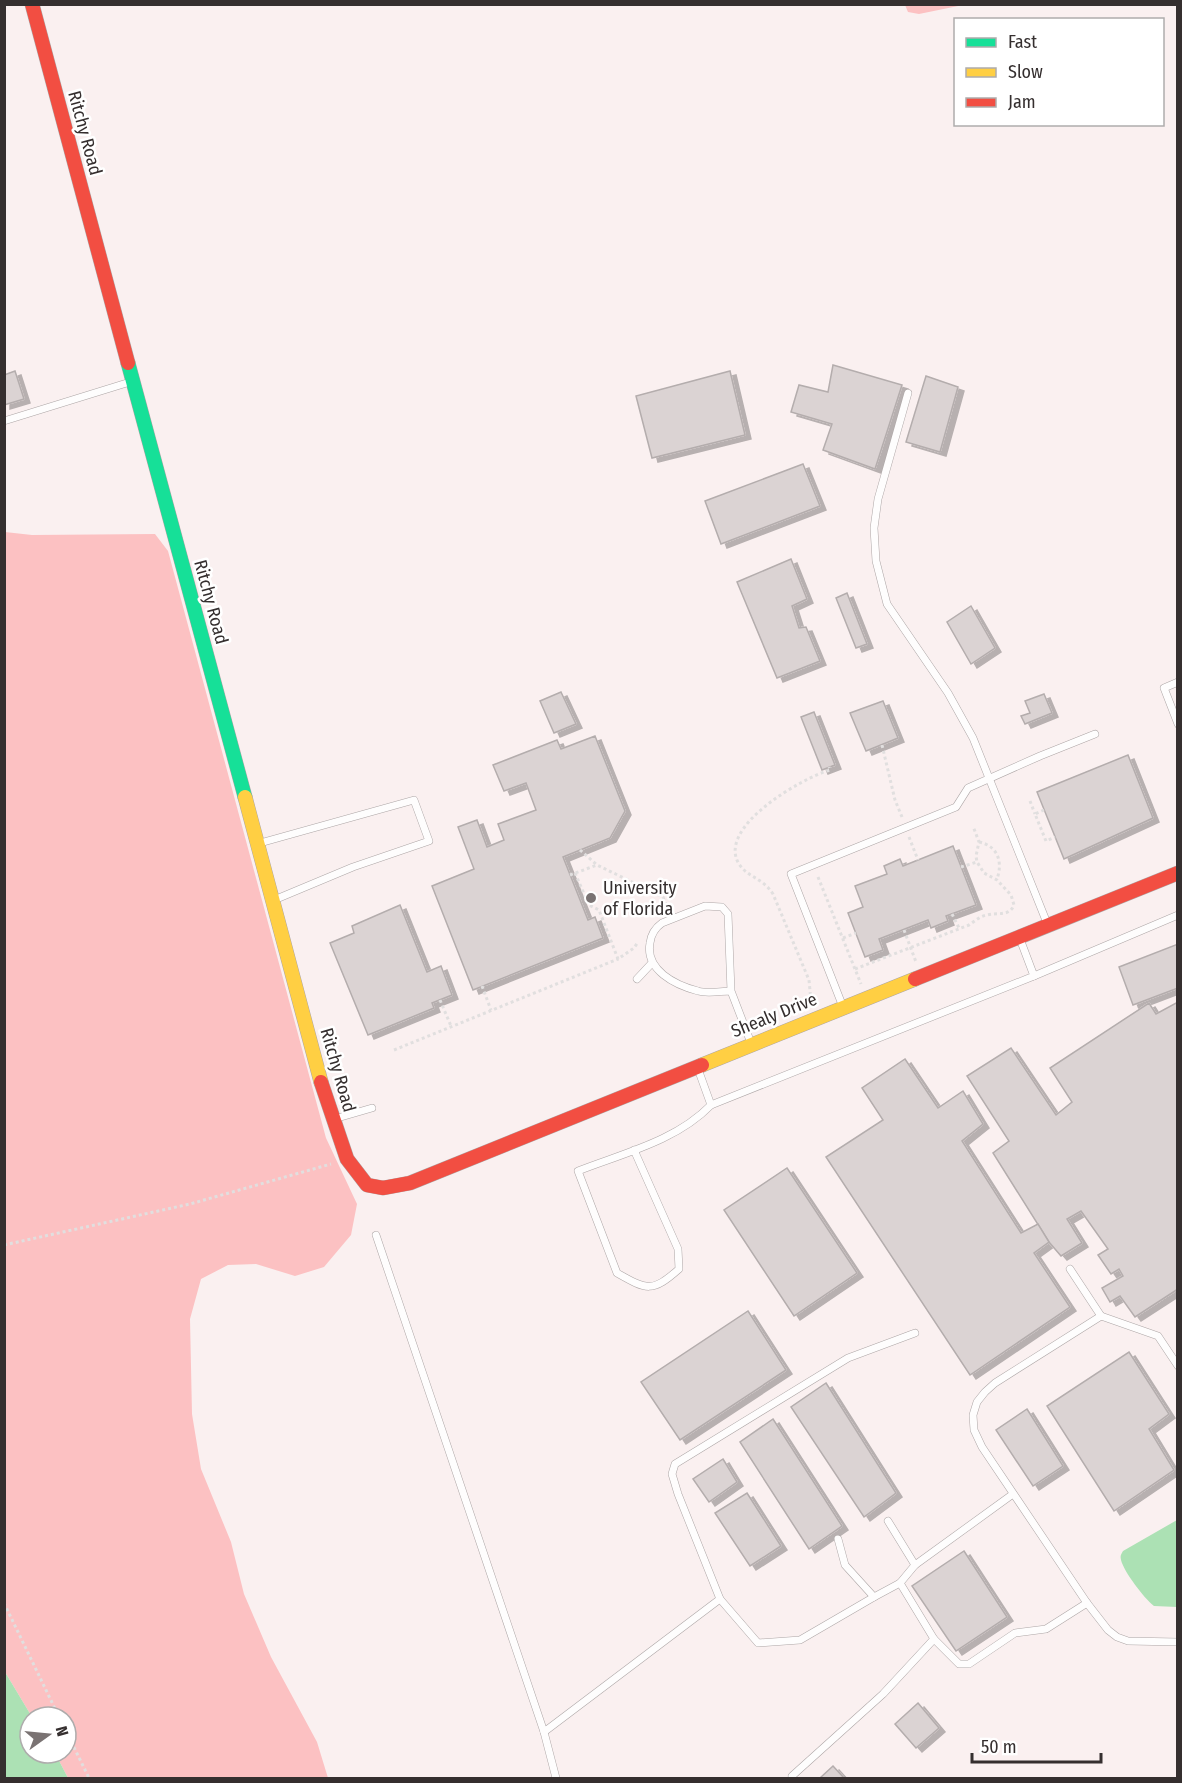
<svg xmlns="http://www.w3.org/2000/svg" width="1182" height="1783" viewBox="0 0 1182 1783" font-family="'Fira Sans Condensed',sans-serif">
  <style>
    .forest { fill: #fcc1c2 }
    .water { fill: #ace1b4 }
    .building { fill: #dbd3d3; stroke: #b4adad; stroke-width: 1.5; filter: url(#shadow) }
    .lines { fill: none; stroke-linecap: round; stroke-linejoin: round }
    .lane-casing { stroke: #ada6a6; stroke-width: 8 }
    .fast-casing { stroke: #ada6a6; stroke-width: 15 }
    .slow-casing { stroke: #ada6a6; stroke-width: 15 }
    .jam-casing { stroke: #ada6a6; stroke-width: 15 }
    .path { stroke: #e1dfdf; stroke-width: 3; stroke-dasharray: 3 3; stroke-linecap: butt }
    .lane { stroke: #fefdfd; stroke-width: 7 }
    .fast { stroke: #16e098; stroke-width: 14 }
    .slow { stroke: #ffcf43; stroke-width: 14 }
    .jam { stroke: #f24e42; stroke-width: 14 }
    .poi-dot { fill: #7a7373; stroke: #fff; stroke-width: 2 }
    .labels { text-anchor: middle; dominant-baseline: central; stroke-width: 5; stroke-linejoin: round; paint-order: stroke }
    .street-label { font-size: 18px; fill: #352f2f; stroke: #fff }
    .poi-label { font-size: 18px; fill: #352f2f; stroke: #fff; text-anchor: start }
  </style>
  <defs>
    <filter id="shadow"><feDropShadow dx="6" dy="4" stdDeviation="0" flood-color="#0004"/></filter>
  </defs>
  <rect width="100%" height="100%" fill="#faf0f0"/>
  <g class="forest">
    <polygon points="905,5 963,5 919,14 908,12"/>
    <polygon points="5,532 32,535 155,534 168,551 326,1138 357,1204 351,1235 324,1267 295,1276 256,1264 228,1265 201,1279 190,1319 192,1414 201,1469 231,1542 244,1594 271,1657 317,1742 328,1778 68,1778 55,1753 66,1753 66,1717 32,1717 5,1672"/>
  </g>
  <g class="water">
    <path d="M1177,1520V1607L1154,1606C1144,1598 1124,1572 1121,1560C1120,1555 1121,1555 1123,1551Z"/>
    <polygon points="5,1672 32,1717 30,1717 30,1753 55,1753 68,1778 5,1778"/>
  </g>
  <g class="building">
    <polygon points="833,365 902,385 875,469 823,450 832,424 791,412 799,385 828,392"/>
    <polygon points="15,371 24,399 4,405 4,375"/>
    <polygon points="730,371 745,435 652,458 636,396"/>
    <polygon points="926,376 958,387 940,452 906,442"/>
    <polygon points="803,464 820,506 721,544 705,501"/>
    <polygon points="791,559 807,599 792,606 799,628 806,627 820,661 777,678 737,582"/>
    <polygon points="847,593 867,644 856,648 836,598"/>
    <polygon points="971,606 995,648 971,664 947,622"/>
    <polygon points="561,692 576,724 554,733 540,701"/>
    <polygon points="1044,694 1052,713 1025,724 1021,716 1030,713 1025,701"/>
    <polygon points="883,701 898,738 866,751 850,713"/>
    <polygon points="814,712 835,765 822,770 801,717"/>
    <polygon points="595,736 625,811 610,838 563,857 588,920 595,917 603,938 473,990 432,886 474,869 458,827 477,820 487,847 504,840 498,824 536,810 526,783 504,791 493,765 557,740 561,749"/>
    <polygon points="1128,755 1153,818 1064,859 1037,792"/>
    <polygon points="953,846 976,905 946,916 948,921 931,928 928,920 879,939 883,950 865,957 848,913 863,907 855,886 887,874 884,866 900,859 903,866"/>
    <polygon points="400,905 427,972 441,966 452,995 432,1003 434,1008 368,1035 330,943 354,933 352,926"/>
    <polygon points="1178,944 1178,988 1133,1005 1119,967"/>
    <polygon points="1178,1002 1178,1289 1135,1317 1120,1296 1110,1302 1102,1288 1123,1276 1119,1269 1111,1274 1098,1255 1108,1249 1081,1211 1067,1219 1082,1243 1061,1256 1049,1242 993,1153 1009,1141 967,1076 1011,1048 1056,1115 1072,1102 1050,1068 1149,1003 1156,1014"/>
    <polygon points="905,1059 938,1108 963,1091 983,1124 962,1141 1021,1233 1038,1224 1049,1242 1034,1253 1070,1307 970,1375 826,1157 883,1120 862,1088"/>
    <polygon points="787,1168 857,1273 794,1316 724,1210"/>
    <polygon points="748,1311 786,1370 680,1440 641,1382"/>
    <polygon points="1129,1352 1169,1414 1149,1429 1174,1470 1114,1511 1047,1406"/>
    <polygon points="826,1383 896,1493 864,1517 791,1407"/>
    <polygon points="1027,1409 1063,1466 1033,1486 996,1430"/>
    <polygon points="773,1419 842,1526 809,1549 740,1442"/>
    <polygon points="723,1459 737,1482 709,1502 693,1479"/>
    <polygon points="747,1493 781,1546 750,1566 715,1513"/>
    <polygon points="964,1551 1007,1617 956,1651 912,1586"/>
    <polygon points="918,1703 939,1728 916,1748 895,1724"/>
    <polygon points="833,1766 844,1778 820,1778"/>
  </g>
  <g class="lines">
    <g class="lane-casing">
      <g id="lane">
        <polyline points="908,393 878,499 874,528 876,561 887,604 948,693 973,738 1047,923"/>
        <polyline points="4,421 130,382"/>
        <polyline points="1178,682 1164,688 1178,724"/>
        <polyline points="260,843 414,800 429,841 353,867 274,900"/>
        <polyline points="1034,976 1178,915"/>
        <polyline points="637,979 651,964"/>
        <path d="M731,991C721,991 707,994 698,991C675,985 645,970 650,943C651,934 655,928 662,923L705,906L722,907L728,914L731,991L751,1043"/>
        <polyline points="843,1007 791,874 956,807 968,788 1040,756 1095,734"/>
        <polyline points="711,1105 1034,976 1020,939"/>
        <polyline points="334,1119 372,1108"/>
        <path d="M634,1150L678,1249L679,1269C652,1293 647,1290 617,1273L578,1171C624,1153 676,1141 711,1105L698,1069"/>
        <polyline points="376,1235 544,1732 720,1599 758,1643 800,1640 874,1597"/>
        <polyline points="1070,1269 1101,1316"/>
        <polyline points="1178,1366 1158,1336 1101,1316 995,1383 985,1392 977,1402 973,1415 974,1430 982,1447 1087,1603 1108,1630 1117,1637 1128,1641 1178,1642"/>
        <polyline points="888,1521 915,1565"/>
        <polyline points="838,1539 845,1565 874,1597 900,1583"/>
        <polyline points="720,1599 678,1494 672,1474 675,1464 848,1358 915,1333"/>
        <polyline points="934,1639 959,1664 969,1664 1015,1633 1046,1629 1087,1603"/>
        <polyline points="544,1732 556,1778"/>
        <polyline points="792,1776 883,1694 934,1639 900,1583 915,1565 1013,1494"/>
      </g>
    </g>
    <g class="fast-casing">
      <polyline id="fast" points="128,363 245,797"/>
    </g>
    <g class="slow-casing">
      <g id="slow">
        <polyline points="245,797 321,1082"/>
        <polyline points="702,1065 915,979"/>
      </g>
    </g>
    <g class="jam-casing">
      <g id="jam">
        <polyline points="32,4 128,363"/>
        <polyline points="915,979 1178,873"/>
        <polyline points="321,1082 347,1159 367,1185 383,1188 410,1183 702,1065"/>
      </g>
    </g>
    <g class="path">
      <polyline points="882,745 895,800 902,817"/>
      <polyline points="1030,801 1035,814"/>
      <polyline points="1044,810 1035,814 1046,841 1055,837"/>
      <polyline points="909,837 918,860"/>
      <path d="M979,842C998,846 1003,862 997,879"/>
      <polyline points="580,850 597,865 663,897 668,909"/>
      <polyline points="961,867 977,862"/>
      <polyline points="575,873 589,905 599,910 618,959 634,948 638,942"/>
      <polyline points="570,875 597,865"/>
      <polyline points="818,877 861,984"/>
      <polyline points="952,914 959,928"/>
      <polyline points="904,930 916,962"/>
      <polyline points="843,938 856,933"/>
      <path d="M855,969L969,925C975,921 980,916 987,915C998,912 1009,917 1014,905L1011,895L997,880L984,873L977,862L976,856L979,842L973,826"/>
      <polyline points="482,986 491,1010"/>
      <polyline points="440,1000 451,1026"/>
      <path d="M811,1001L809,980L773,894C762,877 748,878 739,864C716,827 802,778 830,770L829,767"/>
      <polyline points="394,1050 618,959"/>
      <polyline points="4,1245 190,1204 331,1164"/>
      <polyline points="4,1603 59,1717"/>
      <polyline points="66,1731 89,1778"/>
    </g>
    <use href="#lane" class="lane"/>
    <use href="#fast" class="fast"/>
    <use href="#slow" class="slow"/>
    <use href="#jam" class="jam"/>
  </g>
  <circle class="poi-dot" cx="591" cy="898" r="6"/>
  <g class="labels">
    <g class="street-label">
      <text transform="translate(85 133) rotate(75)">Ritchy Road</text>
      <text transform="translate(211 602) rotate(75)">Ritchy Road</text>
      <text transform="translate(774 1015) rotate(-22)">Shealy Drive</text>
      <text transform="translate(338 1070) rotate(74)">Ritchy Road</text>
    </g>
    <g class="poi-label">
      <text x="603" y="888">University<tspan x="603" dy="21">of Florida</tspan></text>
    </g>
  </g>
  <rect width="1182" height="1783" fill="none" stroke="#352f2f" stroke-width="12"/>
  <rect x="954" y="18" width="210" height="108" fill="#ffffff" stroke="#aeacac" stroke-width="1.5"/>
  <rect x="966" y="38" width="30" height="9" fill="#16e098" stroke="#aeacac" stroke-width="1.5"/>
  <text x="1008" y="48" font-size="18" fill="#352f2f">Fast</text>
  <rect x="966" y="68" width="30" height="9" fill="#ffcf43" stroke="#aeacac" stroke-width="1.5"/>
  <text x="1008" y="78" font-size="18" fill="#352f2f">Slow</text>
  <rect x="966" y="98" width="30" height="9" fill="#f24e42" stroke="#aeacac" stroke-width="1.5"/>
  <text x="1008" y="108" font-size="18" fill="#352f2f">Jam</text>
  <g transform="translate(48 1735) rotate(75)"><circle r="28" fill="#ffffff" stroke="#aeacac" stroke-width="1.5"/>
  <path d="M0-4.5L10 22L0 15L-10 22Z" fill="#7a7373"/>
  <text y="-9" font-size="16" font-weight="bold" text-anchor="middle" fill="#352f2f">N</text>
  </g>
  <path d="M972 1753v9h129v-9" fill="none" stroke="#352f2f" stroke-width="3"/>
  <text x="981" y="1753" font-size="18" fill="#352f2f" stroke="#ffffff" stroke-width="4.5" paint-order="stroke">50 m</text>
</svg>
